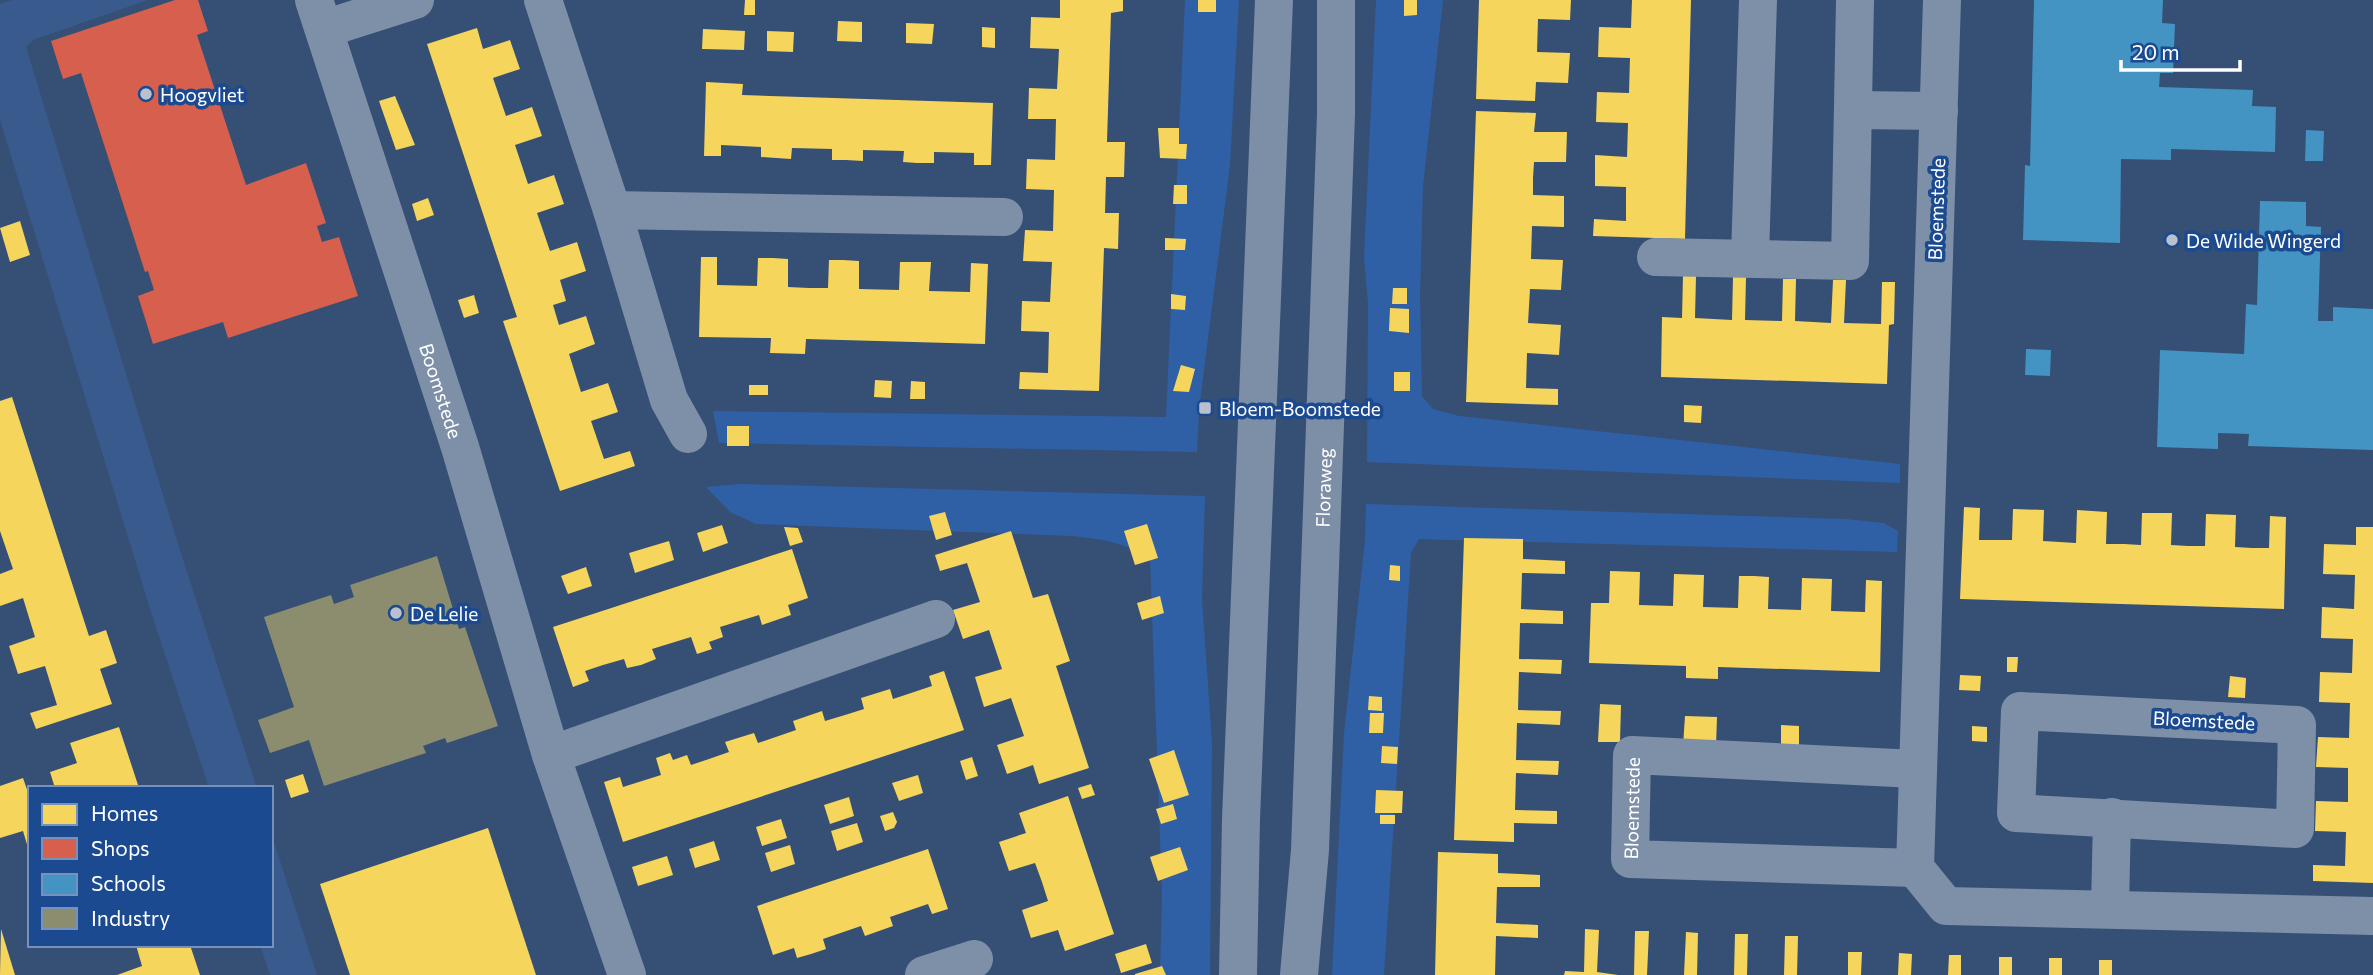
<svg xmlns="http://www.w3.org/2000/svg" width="2373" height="975" viewBox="0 0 2373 975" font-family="Commissioner,sans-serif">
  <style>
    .green { fill: #2f60a6 }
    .water { fill: #395a8c }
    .homes { fill: #f6d55c }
    .shops { fill: #d6604d }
    .schools { fill: #4393c3 }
    .industry { fill: #8c8c6e }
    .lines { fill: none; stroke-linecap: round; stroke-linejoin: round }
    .minor { stroke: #7d90a8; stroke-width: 38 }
    .major { stroke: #7d8ea7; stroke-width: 38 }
    .poi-dot { fill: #b9c1cf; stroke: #1b4a90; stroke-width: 2.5 }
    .labels { text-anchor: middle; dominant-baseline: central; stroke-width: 7; stroke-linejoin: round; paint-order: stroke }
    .poi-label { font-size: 19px; fill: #fff; stroke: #1b4a90; text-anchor: start }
    .street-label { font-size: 19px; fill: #fff; stroke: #1b4a90 }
  </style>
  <rect width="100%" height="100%" fill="#364f75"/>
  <g class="green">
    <polygon points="1185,0 1239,0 1230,165 1199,409 1197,452 719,443 713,411 1166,417"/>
    <polygon points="1376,0 1443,0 1423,186 1420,294 1422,396 1433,409 1459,416 1900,464 1900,483 1367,462 1368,303 1364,257"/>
    <path d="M738,484L1205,496L1202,599L1212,743L1210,975H1160L1162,895L1150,558C1124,542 1101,539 1072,536L756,524L730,512L706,487Z"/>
    <polygon points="1366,504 1846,519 1884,523 1898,531 1897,552 1419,539 1411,553 1384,975 1332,975 1344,733 1365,540"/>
  </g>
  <g class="water">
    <polygon points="12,0 148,0 33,40 26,47 179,547 257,788 209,788 151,612 0,120 0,4"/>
    <polygon points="271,833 317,975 270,975 260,945 271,945"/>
  </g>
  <g class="homes">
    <polygon points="745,0 755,0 755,15 744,15"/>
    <polygon points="1060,0 1123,0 1123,11 1111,13 1107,142 1125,142 1124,177 1106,177 1105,213 1119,213 1118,249 1104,248 1099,391 1019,389 1020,372 1048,373 1049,332 1021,331 1022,301 1050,302 1052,262 1023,261 1025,230 1053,231 1054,190 1026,189 1027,159 1055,160 1056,119 1028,119 1029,88 1057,89 1059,49 1030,48 1031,17 1060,18"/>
    <rect x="1198" y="0" width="18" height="12"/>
    <polygon points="1404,0 1417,0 1417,15 1404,16"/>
    <polygon points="1479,0 1571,0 1570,20 1538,19 1537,52 1570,53 1568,83 1536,82 1535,101 1476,99"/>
    <polygon points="1632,0 1691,0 1685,239 1593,236 1594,219 1626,221 1626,187 1595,186 1595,155 1627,157 1628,123 1596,122 1597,92 1629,93 1630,58 1598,57 1599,27 1631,28"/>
    <polygon points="838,21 862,22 862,42 837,41"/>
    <polygon points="906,23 934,24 932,44 906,43"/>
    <polygon points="982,27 995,28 995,48 982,47"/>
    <polygon points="477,28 483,49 510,40 520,69 493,78 506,116 532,107 542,136 515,145 528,184 554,175 564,204 537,213 550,251 577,242 586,271 560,280 566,301 553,305 559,325 586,316 595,344 569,354 581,392 608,383 618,412 591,421 604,459 630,451 635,466 560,491 503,321 517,317 427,44"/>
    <polygon points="703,29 745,31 744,50 702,49"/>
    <polygon points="767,31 794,32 793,52 767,51"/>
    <polygon points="706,82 743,84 742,95 993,103 991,165 974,165 974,153 934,152 934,163 917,163 903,162 904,151 863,150 863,161 846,160 832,160 832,149 792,148 791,159 761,157 761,147 721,145 721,156 704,156"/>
    <polygon points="395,96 415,145 396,150 379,101"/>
    <polygon points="1476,111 1536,113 1534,132 1567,132 1566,162 1534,162 1533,178 1533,195 1564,196 1564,227 1532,226 1531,259 1563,260 1561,290 1530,289 1528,323 1561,325 1559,355 1527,353 1526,388 1558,389 1558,405 1466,402"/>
    <polygon points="1158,128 1179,128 1179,144 1187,144 1186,159 1160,158"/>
    <polygon points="1174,185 1187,185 1187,204 1173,204"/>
    <polygon points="428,198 434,215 417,221 412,204"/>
    <polygon points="20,221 30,255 10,262 0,228"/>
    <polygon points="1165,238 1186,239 1185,250 1165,250"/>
    <polygon points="701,257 717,257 717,285 757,286 758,258 773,258 788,259 788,287 809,288 828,288 829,260 843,260 859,261 859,289 899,290 900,262 931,262 929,291 970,292 971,263 988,264 985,344 806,339 805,354 770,353 771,338 699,337"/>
    <polygon points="1683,275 1696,276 1695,318 1732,320 1733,277 1746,277 1745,320 1782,321 1783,279 1796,279 1795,321 1831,323 1833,280 1846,280 1844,323 1881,324 1882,282 1895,282 1894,324 1889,325 1887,384 1661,377 1662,317 1682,318"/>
    <polygon points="1393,288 1407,288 1407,304 1392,304"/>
    <polygon points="1171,294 1186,296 1185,310 1171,309"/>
    <polygon points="474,295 479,313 464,318 458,300"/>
    <polygon points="1390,308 1409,309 1409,333 1389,331"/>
    <polygon points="1181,365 1195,369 1189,392 1173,391"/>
    <rect x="1394" y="372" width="16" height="19"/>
    <polygon points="875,380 892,381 891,398 874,397"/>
    <polygon points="911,381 925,382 925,399 910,399"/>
    <rect x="749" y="385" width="19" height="10"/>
    <polygon points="12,397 89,636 106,630 117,663 100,669 112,704 36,729 30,713 57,705 45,666 18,674 9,646 35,637 23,598 0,606 0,574 13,569 0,531 0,401"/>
    <polygon points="1684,405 1702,406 1701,423 1684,422"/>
    <rect x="727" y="426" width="22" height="20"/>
    <polygon points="1964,507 1980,508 1979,540 2012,540 2013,509 2044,510 2043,541 2076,543 2077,510 2107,512 2106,544 2124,544 2141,545 2142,513 2172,513 2171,545 2188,546 2205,546 2206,514 2236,515 2235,547 2252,548 2269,548 2270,516 2286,517 2284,609 1960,599"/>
    <polygon points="945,512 952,535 936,540 929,516"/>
    <polygon points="1147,524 1158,558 1135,565 1124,531"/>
    <polygon points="722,525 728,543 703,552 697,533"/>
    <polygon points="784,527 798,528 803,542 790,546"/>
    <polygon points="2356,527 2373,527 2373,883 2313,881 2313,865 2345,866 2346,832 2315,831 2316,801 2348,802 2348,768 2316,767 2318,737 2349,738 2350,703 2319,702 2320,672 2352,673 2353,639 2321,638 2322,607 2354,609 2355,575 2323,574 2324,544 2356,545"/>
    <polygon points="1011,531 1033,598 1048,594 1070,661 1056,666 1089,768 1039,784 1033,765 1007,774 997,745 1024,736 1011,698 984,707 975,677 1002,669 989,630 963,639 953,610 980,602 967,563 940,571 935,555"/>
    <polygon points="1464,538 1523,539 1523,559 1565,561 1565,574 1522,573 1521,609 1563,611 1563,624 1520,623 1519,659 1562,660 1561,674 1519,672 1518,710 1561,711 1560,725 1517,723 1516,760 1559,761 1558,775 1516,773 1515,810 1557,811 1557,824 1514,823 1514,842 1454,840"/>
    <polygon points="669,541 674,560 635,573 629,553"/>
    <polygon points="792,549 808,598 788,605 791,615 762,625 759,615 720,627 723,637 709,642 712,649 697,654 691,637 652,649 656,659 641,665 627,668 624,659 603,665 585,671 589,681 573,687 553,627"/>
    <polygon points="1390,565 1400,566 1400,581 1389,580"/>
    <polygon points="586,567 592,586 568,594 561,576"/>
    <polygon points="1610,571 1640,572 1639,605 1673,606 1674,574 1704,575 1703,607 1738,608 1739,576 1754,576 1769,577 1768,609 1801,610 1802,578 1832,579 1831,611 1865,612 1866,580 1882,581 1880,672 1718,667 1718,679 1686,678 1686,666 1589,663 1591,603 1609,603"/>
    <polygon points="1160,596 1164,613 1142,620 1137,603"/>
    <polygon points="2007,657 2018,657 2017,672 2007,672"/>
    <polygon points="944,671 964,730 623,842 604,782 620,777 623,787 661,775 656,758 670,753 673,760 687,755 691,765 709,759 729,752 725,742 754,733 758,743 796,730 793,721 822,711 825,721 845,715 864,709 861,698 890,689 893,699 932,686 929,676"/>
    <polygon points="1960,675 1981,676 1980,691 1959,690"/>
    <polygon points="2230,676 2246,678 2245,698 2228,697"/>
    <polygon points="1369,696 1382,697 1382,711 1368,710"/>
    <polygon points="1600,704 1621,705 1620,742 1598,742"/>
    <polygon points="1370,713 1384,713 1383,733 1369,733"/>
    <polygon points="1685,716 1717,717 1716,747 1683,746"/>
    <polygon points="1781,725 1799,726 1799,749 1781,749"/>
    <polygon points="1972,726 1987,727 1987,742 1972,741"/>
    <polygon points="119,727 139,788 55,788 50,772 77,763 70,743"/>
    <polygon points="1382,746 1398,747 1397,764 1381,763"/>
    <polygon points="1174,750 1189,795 1164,803 1149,759"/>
    <polygon points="972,757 978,776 966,780 960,761"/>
    <polygon points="303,774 309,792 291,798 285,780"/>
    <polygon points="918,775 923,793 899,801 892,783"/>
    <polygon points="23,778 30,798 29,851 23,831 0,838 0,786"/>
    <polygon points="1091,784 1095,795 1082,799 1078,788"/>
    <polygon points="1376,790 1403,791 1402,813 1375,813"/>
    <polygon points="1068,796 1114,934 1065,951 1058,930 1031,938 1022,910 1048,901 1042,882 1035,863 1009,871 999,842 1026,833 1019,813"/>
    <polygon points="849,797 854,816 830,824 824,805"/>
    <polygon points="1173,804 1177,819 1161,824 1156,809"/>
    <polygon points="893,812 897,822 894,828 885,831 880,816"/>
    <rect x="1380" y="815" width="15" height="9"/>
    <polygon points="781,819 787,838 762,846 756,827"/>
    <polygon points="857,823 863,842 837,851 831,831"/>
    <polygon points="488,828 536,975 350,975 320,884"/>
    <polygon points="714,841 720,860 695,868 689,849"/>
    <polygon points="790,845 795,864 771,872 765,853"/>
    <polygon points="1180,847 1188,870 1158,881 1150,857"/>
    <polygon points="928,849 948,909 932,914 928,904 890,917 893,926 865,936 861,926 823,939 826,949 811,954 797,958 794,948 773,955 757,906"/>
    <polygon points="1438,852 1498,854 1498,873 1540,875 1540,887 1497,887 1496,923 1538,925 1538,938 1496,936 1495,975 1435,975"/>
    <polygon points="667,856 673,875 638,886 632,867"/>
    <polygon points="1,929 15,975 0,975"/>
    <polygon points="1585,929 1599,930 1597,972 1618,975 1564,975 1565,971 1584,972"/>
    <polygon points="1635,931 1649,931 1647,975 1634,975"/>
    <polygon points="1686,932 1698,933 1697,975 1684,975"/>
    <polygon points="1735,934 1748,934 1747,975 1734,975"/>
    <polygon points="1785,936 1798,936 1797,975 1784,975"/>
    <polygon points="1146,944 1152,963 1121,973 1115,954"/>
    <polygon points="136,945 190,945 200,975 117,975 142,966"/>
    <polygon points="1848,952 1862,952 1861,975 1848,975"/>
    <polygon points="1899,953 1912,954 1911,975 1898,975"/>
    <polygon points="1949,955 1961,955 1961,975 1948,975"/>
    <rect x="1999" y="957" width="13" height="18"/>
    <rect x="2049" y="958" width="13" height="17"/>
    <rect x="2099" y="960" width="13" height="15"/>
    <polygon points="1162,966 1166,975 1135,975 1135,974"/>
  </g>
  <polygon class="shops" points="175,0 198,0 208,31 197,35 246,185 306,163 326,223 317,226 322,242 339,237 358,296 228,338 223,322 153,344 138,296 154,290 148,271 145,272 81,73 63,79 51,41"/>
  <g class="schools">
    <polygon points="2034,0 2163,0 2162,23 2175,24 2173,73 2160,73 2159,87 2253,90 2252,106 2276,107 2275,152 2171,149 2171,160 2121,159 2120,243 2023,240 2025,165 2030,166"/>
    <polygon points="2306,130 2324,131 2323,161 2305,161"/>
    <polygon points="2260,201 2306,202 2306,226 2321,227 2318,321 2333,321 2333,307 2373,309 2373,450 2248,446 2249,434 2218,433 2218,449 2157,447 2160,350 2244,354 2246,304 2257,305"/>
    <polygon points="2026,349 2051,350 2050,376 2025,375"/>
  </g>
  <polygon class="industry" points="437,556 459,629 465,627 498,726 447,743 445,738 423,746 426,753 324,786 309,740 270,753 258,720 294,707 264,617 331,595 334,604 354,597 350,585"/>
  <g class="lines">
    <g class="minor">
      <path id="s1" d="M314,0L460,447L551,755L627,975"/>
      <polyline points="543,0 612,210 669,400 688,434"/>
      <polyline points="1942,0 1915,868 1946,906 2373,916"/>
      <polyline points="324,29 415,0"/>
      <polyline points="1853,110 1939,111"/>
      <polyline points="612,210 1004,217"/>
      <polyline points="1656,257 1850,261 1855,0"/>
      <polyline points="1750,257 1758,0"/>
      <polygon points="2020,711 2297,725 2295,829 2016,813"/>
      <polyline points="551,755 936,619"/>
      <path id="s2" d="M1915,868L1630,859L1632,755L1916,769"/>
      <polyline points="2110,908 2112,817"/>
      <polyline points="924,975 974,959"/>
    </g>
    <g class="major">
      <polyline points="1238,975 1241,819 1274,0"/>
      <path id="s3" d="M1299,975L1310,850L1336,114V0"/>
    </g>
  </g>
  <g class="poi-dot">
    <circle cx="146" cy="94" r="7"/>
    <circle cx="2172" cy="240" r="7"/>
    <rect x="1198" y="401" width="14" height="14" rx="3.5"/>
    <circle cx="396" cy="613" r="7"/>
  </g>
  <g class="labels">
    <g class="poi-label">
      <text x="160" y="94">Hoogvliet</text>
      <text x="2186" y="240">De Wilde Wingerd</text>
      <text x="1219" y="408">Bloem-Boomstede</text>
      <text x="410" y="613">De Lelie</text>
    </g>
    <g class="street-label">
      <text transform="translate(1936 209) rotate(-88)">Bloemstede</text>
      <text stroke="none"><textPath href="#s1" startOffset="411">Boomstede</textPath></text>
      <text stroke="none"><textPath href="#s3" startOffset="488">Floraweg</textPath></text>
      <text transform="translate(2204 720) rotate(3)">Bloemstede</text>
      <text stroke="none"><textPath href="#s2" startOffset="336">Bloemstede</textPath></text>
    </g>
  </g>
  <rect x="28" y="786" width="245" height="161" fill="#1b4a90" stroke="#7692bc" stroke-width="2"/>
  <rect x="42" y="804" width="35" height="21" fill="#f6d55c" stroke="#7692bc" stroke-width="2"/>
  <text x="91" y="821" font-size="21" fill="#ffffff">Homes</text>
  <rect x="42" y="838" width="35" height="21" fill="#d6604d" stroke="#7692bc" stroke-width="2"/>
  <text x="91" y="856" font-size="21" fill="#ffffff">Shops</text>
  <rect x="42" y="874" width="35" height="21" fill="#4393c3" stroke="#7692bc" stroke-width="2"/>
  <text x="91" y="891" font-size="21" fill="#ffffff">Schools</text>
  <rect x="42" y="908" width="35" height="21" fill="#8c8c6e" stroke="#7692bc" stroke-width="2"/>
  <text x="91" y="926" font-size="21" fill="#ffffff">Industry</text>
  <path d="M2121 60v10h119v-10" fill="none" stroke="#ffffff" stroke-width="3.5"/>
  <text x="2132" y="60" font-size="21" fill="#ffffff" stroke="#1b4a90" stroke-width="5" paint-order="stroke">20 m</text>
</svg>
